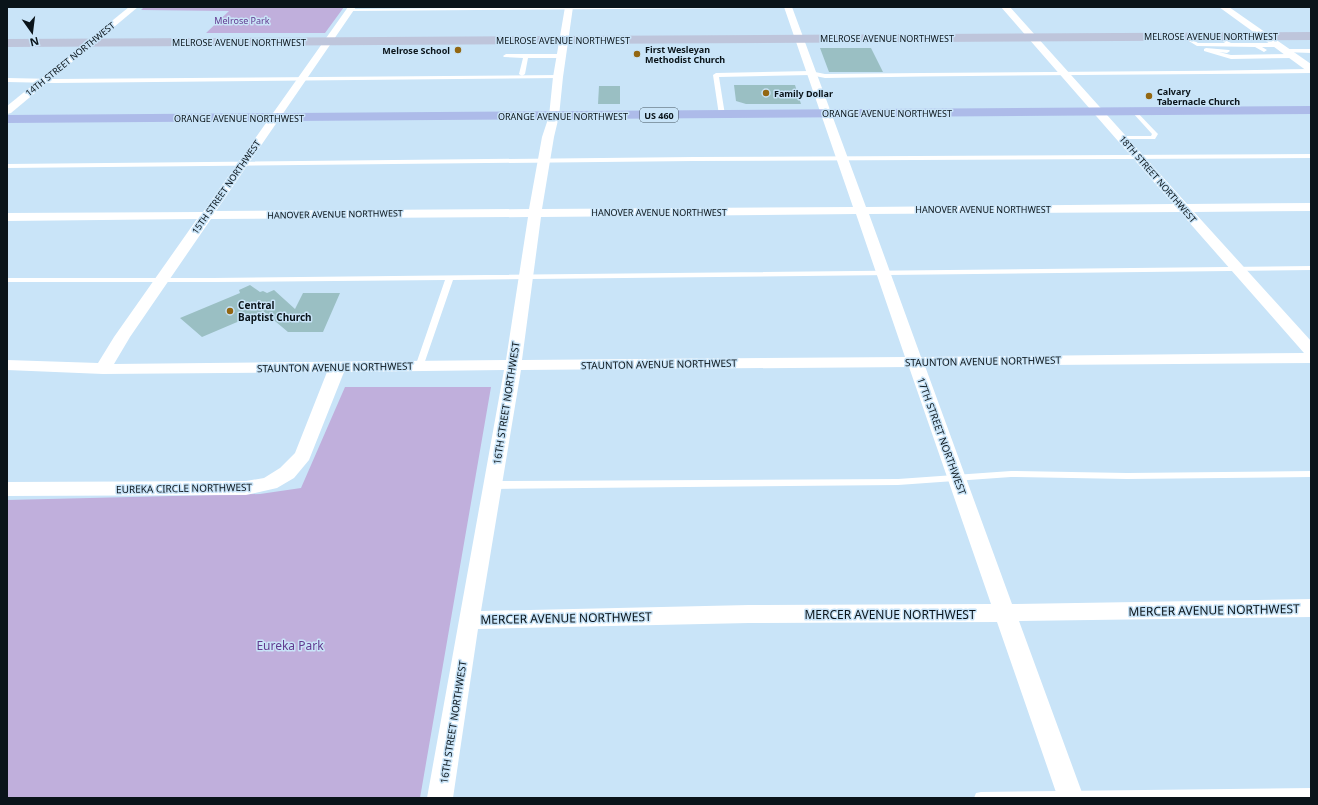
<svg xmlns="http://www.w3.org/2000/svg" width="1318" height="805" viewBox="0 0 1318 805" font-family="'Noto Sans',sans-serif">
  <style>
    .green { fill: #c0afdc }
    .building { fill: #9abfc3 }
    .lines { fill: none; stroke-linecap: round; stroke-linejoin: round }
    .lane { fill: #fff; fill-rule: evenodd }
    .street { fill: #fff; fill-rule: evenodd }
    .secondary { fill: #bec5db; fill-rule: evenodd }
    .primary { fill: #adbbe9; fill-rule: evenodd }
    .poi-dot { fill: #936712; stroke: #c9e4f8; stroke-width: 1.5 }
    .labels { text-anchor: middle; dominant-baseline: central; stroke-width: 3; stroke-linejoin: round; paint-order: stroke }
    .far-park-label { font-size: 9px; fill: #623a8f; stroke: #c9e4f8 }
    .far-street-label { font-size: 9px; fill: #0a141a; stroke: #c9e4f8 }
    .far-poi-label { font-size: 9px; font-weight: bold; fill: #0a141a; stroke: #c9e4f8; text-anchor: start }
    .shield { fill: #c9e4f8; stroke: #43525d; stroke-width: 1 }
    .shield-label { font-size: 9px; font-weight: bold; fill: #0a141a }
    .poi-label { font-size: 10px; font-weight: bold; fill: #0a141a; stroke: #c9e4f8; text-anchor: start }
    .street-label { font-size: 10px; fill: #0a141a; stroke: #c9e4f8 }
    .near-street-label { font-size: 12px; fill: #0a141a; stroke: #c9e4f8 }
    .near-park-label { font-size: 12px; fill: #623a8f; stroke: #c9e4f8 }
  </style>
  <rect width="100%" height="100%" fill="#c9e4f8"/>
  <g class="green">
    <polygon points="144,7 344,7 325,33 206,33 229,11 141,10"/>
    <polygon points="345,387 491,387 420,798 7,798 7,500 260,494 301,488"/>
  </g>
  <g class="building">
    <polygon points="820,48 871,48 883,72 829,72"/>
    <polygon points="734,85 795,85 801,104 746,104 736,101"/>
    <polygon points="599,86 620,86 620,104 598,104"/>
    <polygon points="250,285 260,292 263,291 267,293 274,290 295,309 303,293 340,293 323,332 288,332 263,311 202,337 180,318 240,293 239,290"/>
  </g>
  <g class="lines">
    <g class="lane">
      <polygon points="566,7 753,7 751,8 350,11 348,10 350,9"/>
      <polygon points="1186,36 1198,43 1225,43 1223,41 1225,40 1231,43 1276,43 1279,45 1276,47 1262,47 1267,50 1264,52 1255,47 1197,46 1184,38 1184,37"/>
      <polygon points="1206,48 1229,50 1230,51 1227,53 1219,52 1231,55 1293,54 1296,56 1293,58 1231,59 1204,51 1204,49"/>
      <polygon points="1286,49 1311,49 1311,53 1284,52 1283,51"/>
      <polygon points="506,54 561,54 564,56 561,58 528,58 525,74 522,76 519,74 523,58 504,57 503,56"/>
      <path d="M1311,69V73C1149,75 987,75 825,78L810,75L719,77L725,115L722,117L719,115L713,75L716,73L810,71L825,74C987,72 1149,72 1311,69Z"/>
      <polygon points="558,75 561,77 560,78 55,83 7,82 7,78 55,79"/>
      <polygon points="1135,110 1157,133 1158,134 1155,139 1120,139 1120,137 1122,136 1151,136 1152,134 1132,112"/>
      <polygon points="1311,154 1311,158 694,161 7,168 7,164 694,157"/>
      <polygon points="1311,266 1311,270 453,280 423,367 419,370 415,367 445,280 213,282 7,282 7,278 213,278"/>
      <polygon points="1011,471 1127,473 1311,471 1311,477 1127,479 1011,477 898,485 493,489 489,487 488,485 489,483 493,481 898,479"/>
      <polygon points="1311,788 1311,798 974,798 976,793 981,792"/>
    </g>
    <g class="street">
      <polygon points="129,7 138,7 11,113 7,114 7,106"/>
      <path d="M348,7H356L216,211L529,209L542,137L549,116L553,77L565,7H573L563,77L559,116L554,137L542,209L853,207L784,7H792L866,207L1173,204L1001,7H1010L1187,204L1311,203V211L1194,212L1311,341V363L925,366L1012,604L1311,599V617L1019,621L1084,798H1058L997,622L749,623L478,629L453,798H427L504,370L344,372L309,460L294,478L277,488L246,495L7,496V482L246,481L264,478L280,468L295,453L327,372L103,374L7,370V360L98,363L114,337L197,219L7,221V213L203,212ZM1180,212L1304,353L921,357L869,214ZM856,214L905,357L522,360L541,217ZM528,217L506,360L114,364L130,337L211,219ZM909,367L991,604L749,605L481,611L521,370Z"/>
      <polygon points="1219,7 1229,7 1311,64 1311,72 1307,71"/>
    </g>
    <polygon class="secondary" points="1311,32 1311,40 7,47 7,39"/>
    <polygon class="primary" points="1311,106 1311,114 7,123 7,115"/>
  </g>
  <g class="poi-dot">
    <circle cx="458" cy="50" r="4"/>
    <circle cx="637" cy="54" r="4"/>
    <circle cx="766" cy="93" r="4"/>
    <circle cx="1149" cy="96" r="4"/>
    <circle cx="230" cy="311" r="4"/>
  </g>
  <g class="labels">
    <g class="far-park-label">
      <text x="242" y="20">Melrose Park</text>
    </g>
    <g class="far-street-label">
      <text x="1211" y="36">MELROSE AVENUE NORTHWEST</text>
      <text x="887" y="38">MELROSE AVENUE NORTHWEST</text>
      <text x="563" y="40">MELROSE AVENUE NORTHWEST</text>
      <text x="239" y="42">MELROSE AVENUE NORTHWEST</text>
      <text transform="translate(70 59) rotate(-39)">14TH STREET NORTHWEST</text>
      <text x="887" y="113">ORANGE AVENUE NORTHWEST</text>
      <text x="563" y="116">ORANGE AVENUE NORTHWEST</text>
      <text x="239" y="118">ORANGE AVENUE NORTHWEST</text>
      <text transform="translate(1158 179) rotate(49)">18TH STREET NORTHWEST</text>
      <text transform="translate(226 187) rotate(-55)">15TH STREET NORTHWEST</text>
      <text x="983" y="209">HANOVER AVENUE NORTHWEST</text>
      <text x="659" y="212">HANOVER AVENUE NORTHWEST</text>
      <text transform="translate(335 214) rotate(-1)">HANOVER AVENUE NORTHWEST</text>
    </g>
    <g class="far-poi-label">
      <text x="645" y="49">First Wesleyan<tspan x="645" dy="10">Methodist Church</tspan></text>
      <text x="450" y="50" text-anchor="end">Melrose School</text>
      <text x="1157" y="91">Calvary<tspan x="1157" dy="10">Tabernacle Church</tspan></text>
      <text x="774" y="93">Family Dollar</text>
    </g>
    <rect class="shield" x="640" y="108" width="38" height="14" rx="3"/>
    <g class="shield-label">
      <text x="659" y="115">US 460</text>
    </g>
    <g class="poi-label">
      <text x="238" y="305">Central<tspan x="238" dy="12">Baptist Church</tspan></text>
    </g>
    <g class="street-label">
      <text transform="translate(983 361) rotate(-1)">STAUNTON AVENUE NORTHWEST</text>
      <text transform="translate(659 364) rotate(-1)">STAUNTON AVENUE NORTHWEST</text>
      <text transform="translate(335 367) rotate(-1)">STAUNTON AVENUE NORTHWEST</text>
      <text transform="translate(506 403) rotate(-81)">16TH STREET NORTHWEST</text>
      <text transform="translate(942 436) rotate(70)">17TH STREET NORTHWEST</text>
      <text transform="translate(184 488) rotate(-1)">EUREKA CIRCLE NORTHWEST</text>
      <text transform="translate(453 722) rotate(-81)">16TH STREET NORTHWEST</text>
    </g>
    <g class="near-street-label">
      <text transform="translate(1214 610) rotate(-1)">MERCER AVENUE NORTHWEST</text>
      <text x="890" y="614">MERCER AVENUE NORTHWEST</text>
      <text transform="translate(566 618) rotate(-1)">MERCER AVENUE NORTHWEST</text>
    </g>
    <g class="near-park-label">
      <text x="290" y="645">Eureka Park</text>
    </g>
  </g>
  <rect width="1318" height="805" fill="none" stroke="#0a141a" stroke-width="16"/>
  <g transform="translate(32 32) rotate(166)" stroke="#c9e4f8" stroke-width="3" paint-order="stroke">
  <path d="M0-3L7 15L0 10L-7 15Z" fill="#0a141a"/>
  <text y="-6" font-size="11" font-weight="bold" text-anchor="middle" fill="#0a141a">N</text>
  </g>
</svg>
